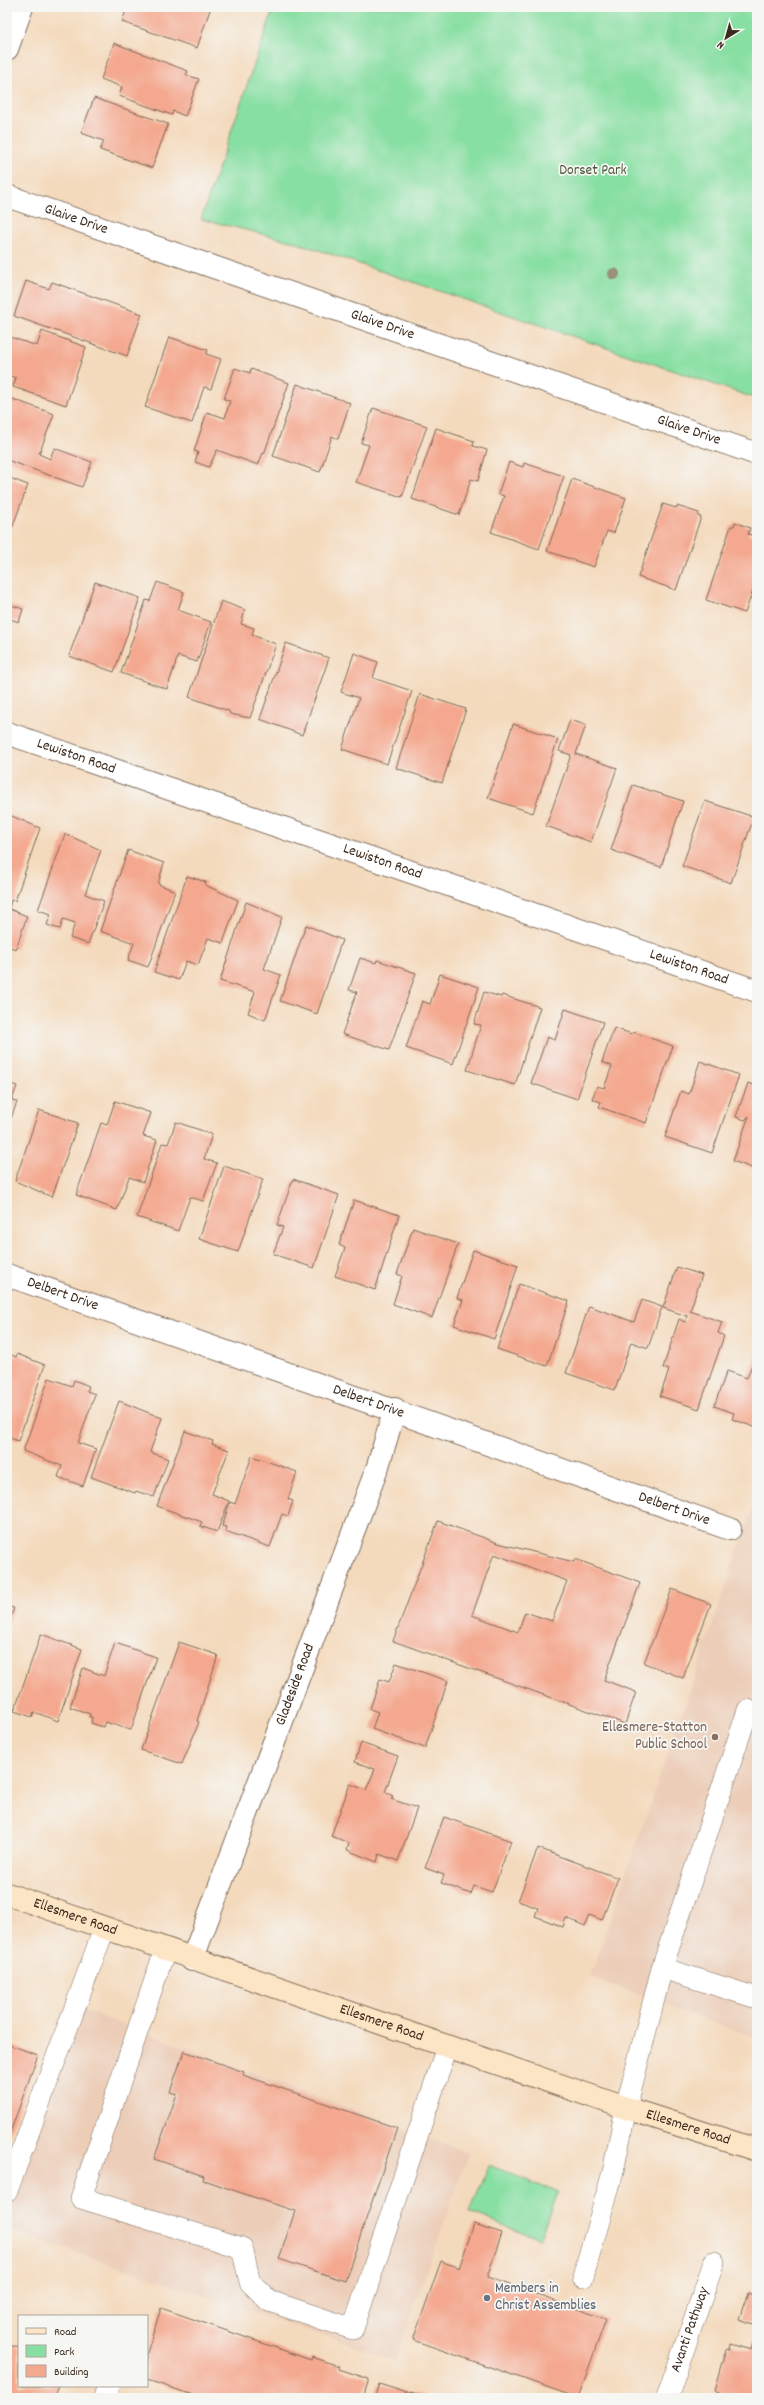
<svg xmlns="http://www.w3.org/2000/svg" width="764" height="2405" viewBox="0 0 764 2405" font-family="Dekko,sans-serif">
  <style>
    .built { fill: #eccdb8 }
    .green { fill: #88dfa3; stroke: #628460 }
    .building { fill: #f4a88f; fill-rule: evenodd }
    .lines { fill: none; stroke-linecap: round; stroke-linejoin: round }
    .lane-casing { stroke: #7c6856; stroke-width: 22 }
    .street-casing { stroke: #7c6856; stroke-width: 24 }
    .secondary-casing { stroke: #7c6856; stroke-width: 24 }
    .lane { stroke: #fff; stroke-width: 21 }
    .street { stroke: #fff; stroke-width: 22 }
    .secondary { stroke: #fce5c4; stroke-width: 22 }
    .tree { fill: #999278 }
    .education-dot { fill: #8d6e63; stroke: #f6f6f2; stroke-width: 1.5 }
    .worship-dot { fill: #6b7280; stroke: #f6f6f2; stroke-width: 1.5 }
    .labels { text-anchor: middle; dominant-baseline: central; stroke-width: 3.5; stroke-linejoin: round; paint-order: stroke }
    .park-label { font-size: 15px; fill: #4e573f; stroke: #f6f6f2 }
    .street-label { font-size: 15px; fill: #3b2a1e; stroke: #f6f6f2 }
    .education-label { font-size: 15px; fill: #785e54; stroke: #f6f6f2; text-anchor: end }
    .worship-label { font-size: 15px; fill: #5b616d; stroke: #f6f6f2; text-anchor: start }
  </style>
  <rect width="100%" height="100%" fill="#f6f6f2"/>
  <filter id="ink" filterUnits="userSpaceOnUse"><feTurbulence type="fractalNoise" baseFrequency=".025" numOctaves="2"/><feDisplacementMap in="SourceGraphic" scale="8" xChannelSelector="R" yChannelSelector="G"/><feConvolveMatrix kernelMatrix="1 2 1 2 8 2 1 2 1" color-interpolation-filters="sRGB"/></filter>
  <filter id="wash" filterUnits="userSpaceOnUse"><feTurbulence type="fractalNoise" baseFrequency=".012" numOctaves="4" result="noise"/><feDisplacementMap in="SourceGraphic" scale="16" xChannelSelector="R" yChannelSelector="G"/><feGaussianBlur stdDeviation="0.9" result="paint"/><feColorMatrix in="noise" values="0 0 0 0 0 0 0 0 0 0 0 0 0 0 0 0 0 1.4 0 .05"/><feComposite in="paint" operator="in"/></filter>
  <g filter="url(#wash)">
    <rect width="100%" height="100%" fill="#f4dabd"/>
    <g class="built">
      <polygon points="757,1497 757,2039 590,1977"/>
      <polygon points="84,2010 469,2153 395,2360 7,2229 7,2215"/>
    </g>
    <g class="green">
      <polygon points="274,7 757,7 757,399 295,242 201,219"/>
      <polygon points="489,2165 558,2193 540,2239 470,2212"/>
    </g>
    <g id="blocks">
      <g class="building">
        <polygon points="127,7 211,7 197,48 122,22"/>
        <polygon points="114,43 188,71 186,75 199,79 185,116 173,111 172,115 119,96 122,87 101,79"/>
        <polygon points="94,98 168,124 152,168 100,150 104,141 81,133"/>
        <polygon points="26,281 49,289 52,282 142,314 127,356 14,316"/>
        <polygon points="42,331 86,347 66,405 13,387 16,378 7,375 7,336 37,346"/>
        <polygon points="169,337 208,350 206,354 221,359 211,389 204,387 192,423 145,407"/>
        <polygon points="235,368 250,373 251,369 289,383 264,454 263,453 258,465 217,450 209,467 195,462 198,452 194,451 207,412 225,418 230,401 224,399"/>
        <polygon points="297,384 350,403 338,439 332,436 320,472 273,456"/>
        <polygon points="7,397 54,414 39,454 50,459 54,448 92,462 82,487 7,460"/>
        <polygon points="373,408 427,426 402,497 356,482 369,445 361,443"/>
        <polygon points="436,428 474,441 473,446 487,450 478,481 471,479 459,515 412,499"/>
        <polygon points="509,462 523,467 524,463 564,476 539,549 491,532 504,496 498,494"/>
        <polygon points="7,477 28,485 12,528 7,526"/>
        <polygon points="572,479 626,498 614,533 607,531 594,567 547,551"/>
        <polygon points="663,504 676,508 677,506 699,513 698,516 701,517 676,590 638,577"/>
        <polygon points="735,522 750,528 748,534 757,537 757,579 745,613 706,600 731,526 734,526"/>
        <polygon points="95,582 140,598 114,672 69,656"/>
        <polygon points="157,582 184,592 178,610 211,622 197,662 178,656 167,689 121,673 146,600 150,601"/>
        <polygon points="221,601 245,610 241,624 254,628 252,635 276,644 250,718 230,714 229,711 189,697"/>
        <polygon points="8,604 23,609 19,622 7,618"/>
        <polygon points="286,643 329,658 302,735 260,719"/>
        <polygon points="354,653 378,662 373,678 412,691 387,764 342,749 359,698 341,692"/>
        <polygon points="420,694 466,709 442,783 396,768"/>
        <polygon points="570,720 586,725 576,754 617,768 591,842 546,826 571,755 559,751"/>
        <polygon points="513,724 558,739 533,813 488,798"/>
        <polygon points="633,785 683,801 661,867 611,850"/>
        <polygon points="705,801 754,817 731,883 682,866"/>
        <polygon points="7,814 40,828 15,901 11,900 9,909 27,916 16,949 7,946"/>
        <polygon points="65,834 101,850 85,894 104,901 88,944 70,938 75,923 63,919 60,929 47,925 51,914 38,910"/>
        <polygon points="128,850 164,863 158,884 175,891 148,967 128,960 134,943 100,931"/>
        <polygon points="187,876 206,882 205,885 238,900 223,943 208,938 198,965 186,961 179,980 154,972"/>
        <polygon points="246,902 282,917 264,969 281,975 265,1020 248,1013 255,992 220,981"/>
        <polygon points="306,925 342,940 317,1014 280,1001"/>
        <polygon points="360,958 376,963 377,960 416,973 389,1050 342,1034 357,992 349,990"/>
        <polygon points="440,974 479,987 453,1064 406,1048 422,1001 430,1004"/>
        <polygon points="484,992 501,997 502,995 540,1007 515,1085 467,1070 481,1025 474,1024"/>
        <polygon points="565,1009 603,1022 577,1099 531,1083 547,1037 555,1040"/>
        <polygon points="614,1028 632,1034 633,1032 673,1046 646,1123 599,1107 601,1102 592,1099 597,1086 604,1088 612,1066 602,1062"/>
        <polygon points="700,1061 739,1075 712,1153 665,1137 681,1091 689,1094"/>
        <polygon points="7,1083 17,1086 12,1100 17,1102 7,1129"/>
        <polygon points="748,1083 757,1086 757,1170 733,1161 749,1116 745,1120 736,1117"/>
        <polygon points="115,1101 151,1113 143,1136 157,1140 143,1182 129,1177 117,1210 76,1195 101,1123 107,1125"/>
        <polygon points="39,1110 78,1123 52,1197 15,1181"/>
        <polygon points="176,1122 212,1134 204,1159 217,1163 203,1201 190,1197 178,1231 137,1217 162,1143 168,1144"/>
        <polygon points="224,1166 263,1179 238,1252 199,1239"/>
        <polygon points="293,1179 339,1195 314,1268 273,1254 283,1227 277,1225"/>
        <polygon points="354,1200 399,1215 375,1290 335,1276 345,1248 339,1245"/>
        <polygon points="413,1228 458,1244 432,1318 393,1304 402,1276 397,1274"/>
        <polygon points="473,1250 518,1265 494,1339 454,1325 463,1300 457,1298"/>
        <polygon points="677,1267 702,1275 690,1311 722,1322 718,1333 724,1336 699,1409 660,1396 669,1370 663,1368 679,1319 685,1322 687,1316 663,1308"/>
        <polygon points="519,1284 569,1301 547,1366 497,1349"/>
        <polygon points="642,1300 662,1307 648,1348 631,1342 615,1390 566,1373 589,1306 634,1322"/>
        <polygon points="757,1351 757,1428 732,1419 734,1413 714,1406 727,1371 747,1378"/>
        <polygon points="7,1353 16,1357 17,1354 45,1365 18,1441 7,1437"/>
        <polygon points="49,1378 72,1386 74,1380 89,1386 87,1391 95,1394 78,1443 96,1449 83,1486 58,1477 62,1466 23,1451"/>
        <polygon points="119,1401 162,1418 150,1452 168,1459 154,1497 136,1491 135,1493 91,1477"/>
        <polygon points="185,1431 213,1441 212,1444 229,1450 212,1494 229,1501 217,1532 200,1526 202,1522 157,1506"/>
        <polygon points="252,1456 297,1472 288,1499 293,1501 288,1516 282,1514 270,1547 225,1531 226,1527 222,1526 230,1502 235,1504"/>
        <path d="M438,1521L498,1543L574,1562L575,1559L640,1583L604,1680L636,1692L625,1724L393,1641ZM494,1554L567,1581L552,1621L525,1612L518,1632L472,1615Z"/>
        <polygon points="672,1589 711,1604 683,1678 644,1663"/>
        <polygon points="7,1606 14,1608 7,1627"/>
        <polygon points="41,1634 82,1649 58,1721 34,1712 32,1717 14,1711"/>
        <polygon points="179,1642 218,1655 197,1721 199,1722 182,1764 141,1750"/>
        <polygon points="115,1643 156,1657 131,1730 105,1722 103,1727 91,1723 92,1717 89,1717 90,1714 70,1707 83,1668 104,1676"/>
        <polygon points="396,1663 448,1681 425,1748 372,1729 378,1712 370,1709 380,1679 389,1682"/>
        <polygon points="361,1743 398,1756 385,1792 393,1796 391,1799 417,1808 398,1861 379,1854 377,1862 347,1850 349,1843 331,1836 350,1784 366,1790 375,1769 355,1762"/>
        <polygon points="444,1817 511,1841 492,1892 474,1886 471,1894 441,1883 444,1875 425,1868"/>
        <polygon points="538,1848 618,1878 602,1920 589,1915 585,1926 566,1918 563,1927 535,1916 538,1908 518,1901"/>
        <polygon points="7,2044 38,2055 7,2141"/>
        <polygon points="184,2051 244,2072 243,2075 397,2128 345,2281 279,2259 295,2211 203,2180 204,2176 154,2159 177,2094 170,2092"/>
        <polygon points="474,2224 502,2233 487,2277 606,2319 578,2398 413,2340 441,2261 459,2268"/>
        <polygon points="748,2292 757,2295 757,2325 739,2319"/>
        <polygon points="161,2308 311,2360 312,2357 340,2366 339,2369 369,2379 363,2398 203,2398 147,2380 147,2353"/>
        <polygon points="757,2332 757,2398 732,2398 714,2391 726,2349 729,2350 730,2344 751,2350"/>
        <polygon points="7,2344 19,2348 19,2386 59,2386 55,2396 52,2398 7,2398"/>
        <polygon points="379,2384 411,2394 412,2393 426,2398 374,2398"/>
      </g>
    </g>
  </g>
  <g filter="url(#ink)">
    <use href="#blocks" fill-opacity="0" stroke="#7c6856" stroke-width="1"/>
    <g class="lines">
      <g class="lane-casing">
        <g id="lane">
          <polyline points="748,1710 662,1968 757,1998"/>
          <polyline points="165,1950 81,2198 242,2248 250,2282 269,2301 353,2329 447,2047"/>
          <polyline points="7,2191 104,1929"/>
          <polyline points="583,2277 613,2172 626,2108 662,1968"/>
          <polyline points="104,2398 108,2386"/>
          <path id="s1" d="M667,2398L714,2262"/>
        </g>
      </g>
      <g class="street-casing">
        <g id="street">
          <polyline points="7,49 22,7"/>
          <path id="s2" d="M7,196L757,454"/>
          <path id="s3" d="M7,733L757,991"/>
          <path id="s4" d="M7,1275L730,1529"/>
          <path id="s5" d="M192,1960L378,1466L395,1409"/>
        </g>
      </g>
      <g class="secondary-casing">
        <g id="secondary">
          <path id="s6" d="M7,1894L626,2108L757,2150"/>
        </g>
      </g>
      <use href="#lane" class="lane"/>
      <use href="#street" class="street"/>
      <use href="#secondary" class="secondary"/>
    </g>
    <circle class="tree" cx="614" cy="274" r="6"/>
  </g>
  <circle class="education-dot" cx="715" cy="1737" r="4"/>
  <circle class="worship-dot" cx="487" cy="2298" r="4"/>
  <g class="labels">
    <g class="park-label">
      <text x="593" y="171">Dorset Park</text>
    </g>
    <g class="street-label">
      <text stroke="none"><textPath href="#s2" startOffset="73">Glaive Drive</textPath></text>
      <text stroke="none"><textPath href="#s2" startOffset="397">Glaive Drive</textPath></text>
      <text stroke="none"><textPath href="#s2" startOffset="721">Glaive Drive</textPath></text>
      <text stroke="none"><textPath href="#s3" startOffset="73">Lewiston Road</textPath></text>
      <text stroke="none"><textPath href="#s3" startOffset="397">Lewiston Road</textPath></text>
      <text stroke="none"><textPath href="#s3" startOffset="721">Lewiston Road</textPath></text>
      <text stroke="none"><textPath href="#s4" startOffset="59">Delbert Drive</textPath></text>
      <text stroke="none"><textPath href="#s4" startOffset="383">Delbert Drive</textPath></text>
      <text stroke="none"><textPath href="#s4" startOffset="707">Delbert Drive</textPath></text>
      <text stroke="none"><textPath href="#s5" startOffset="294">Gladeside Road</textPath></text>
      <text stroke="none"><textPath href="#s6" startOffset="72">Ellesmere Road</textPath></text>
      <text stroke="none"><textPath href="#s6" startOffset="396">Ellesmere Road</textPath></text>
      <text stroke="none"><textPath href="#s6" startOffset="720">Ellesmere Road</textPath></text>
      <text stroke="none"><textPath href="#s1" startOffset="72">Avanti Pathway</textPath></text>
    </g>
    <g class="education-label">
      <text x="707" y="1728">Ellesmere-Statton<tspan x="707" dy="17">Public School</tspan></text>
    </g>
    <g class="worship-label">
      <text x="495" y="2289">Members in<tspan x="495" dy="17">Christ Assemblies</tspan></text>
    </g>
  </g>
  <rect width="764" height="2405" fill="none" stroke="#f6f6f2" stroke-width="24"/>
  <rect x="18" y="2315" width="130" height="72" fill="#f6f6f2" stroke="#aba49d"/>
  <rect x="26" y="2328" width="20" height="6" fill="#fce5c4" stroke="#aba49d"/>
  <text x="54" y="2335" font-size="12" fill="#3b2a1e">Road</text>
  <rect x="26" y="2345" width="20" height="12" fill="#88dfa3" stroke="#aba49d"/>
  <text x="54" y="2355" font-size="12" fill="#3b2a1e">Park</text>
  <rect x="26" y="2365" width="20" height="12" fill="#f4a88f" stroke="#aba49d"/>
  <text x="54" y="2375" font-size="12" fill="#3b2a1e">Building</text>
  <g transform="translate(726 38) rotate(217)" stroke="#f6f6f2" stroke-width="3" paint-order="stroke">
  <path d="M0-3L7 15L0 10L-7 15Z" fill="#3b2a1e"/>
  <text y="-6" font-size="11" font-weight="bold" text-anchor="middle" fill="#3b2a1e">N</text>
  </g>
</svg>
